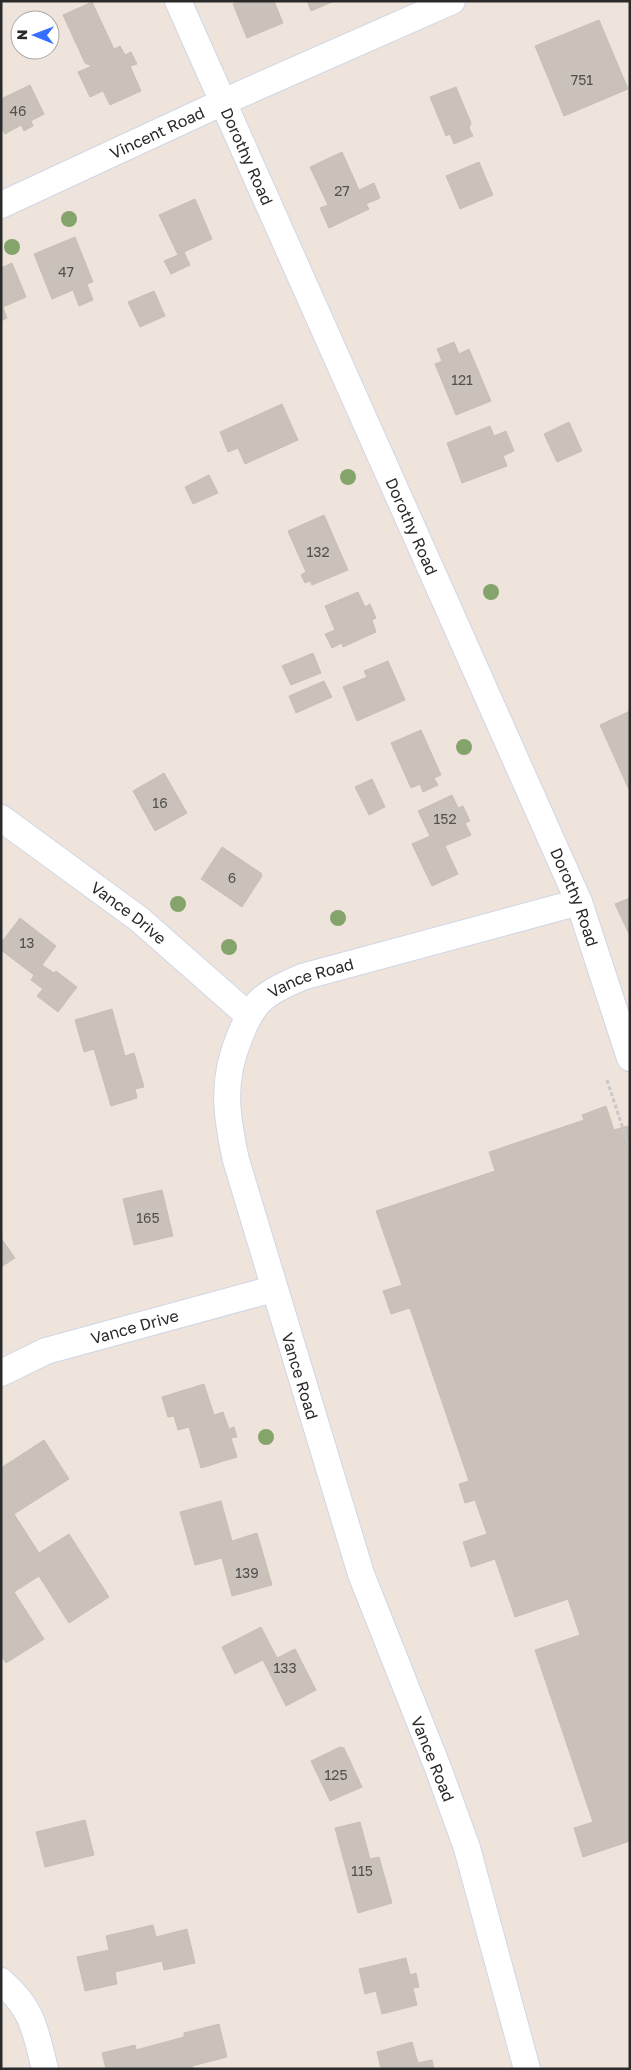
<svg xmlns="http://www.w3.org/2000/svg" width="631" height="2070" viewBox="0 0 631 2070" font-family="'Golos Text',sans-serif">
  <style>
    .building { fill: #c9c1ba; stroke: #c9c0b4 }
    .lines { fill: none; stroke-linecap: round; stroke-linejoin: round }
    .minor-casing { stroke: #d0d6e5; stroke-width: 28 }
    .path { stroke: #c8c8c8; stroke-width: 3; stroke-dasharray: 4 2.5; stroke-linecap: butt }
    .minor { stroke: #fff; stroke-width: 26 }
    .tree { fill: #84a46c }
    .labels { text-anchor: middle; dominant-baseline: central; stroke-width: 5; stroke-linejoin: round; paint-order: stroke }
    .number-label { font-size: 14px; fill: #52504e }
    .street-label { font-size: 16px; fill: #2a2a2a; stroke: #fff }
  </style>
  <rect width="100%" height="100%" fill="#eee4db"/>
  <g class="building">
    <polygon points="240,1 274,1 283,23 247,38 233,4"/>
    <polygon points="307,1 334,1 311,11"/>
    <polygon points="92,2 114,49 120,46 125,55 131,52 137,64 130,66 141,91 110,105 103,91 90,97 78,72 92,66 85,63 63,15"/>
    <polygon points="599,20 628,89 564,116 535,46"/>
    <polygon points="30,85 44,114 31,121 33,126 24,131 21,125 5,134 1,127 1,99"/>
    <polygon points="456,87 471,123 469,128 473,136 454,144 450,134 446,136 430,97"/>
    <polygon points="342,152 359,190 374,183 380,198 366,204 369,209 329,228 320,208 328,205 310,167"/>
    <polygon points="479,162 493,195 460,209 446,176"/>
    <polygon points="195,199 212,239 184,252 190,265 171,274 164,261 178,255 159,215"/>
    <polygon points="75,237 93,282 87,284 93,300 79,306 73,290 52,299 34,254"/>
    <polygon points="12,263 26,297 3,307 7,318 1,321 1,268"/>
    <polygon points="154,291 165,316 140,327 128,302"/>
    <polygon points="454,342 459,354 469,349 491,401 456,415 435,364 442,361 437,349"/>
    <polygon points="282,404 298,440 245,464 238,448 228,452 220,432"/>
    <polygon points="569,422 582,451 557,462 544,434"/>
    <polygon points="490,426 494,436 506,431 514,451 503,456 507,466 462,483 447,443"/>
    <polygon points="209,475 218,493 193,504 185,487"/>
    <polygon points="324,515 348,570 312,585 310,581 305,583 301,575 306,572 288,531"/>
    <polygon points="358,592 365,607 370,604 376,618 372,620 376,632 343,647 342,643 332,648 325,634 335,630 325,606"/>
    <polygon points="313,653 321,673 291,685 282,666"/>
    <polygon points="388,661 405,700 357,721 343,687 367,677 364,671"/>
    <polygon points="324,681 332,697 296,713 289,696"/>
    <polygon points="630,711 630,792 600,725"/>
    <polygon points="421,730 441,775 434,778 438,785 423,792 420,784 411,788 391,743"/>
    <polygon points="164,773 187,813 155,831 133,791"/>
    <polygon points="372,779 385,807 369,815 355,787"/>
    <polygon points="452,795 458,808 463,806 470,821 465,823 471,835 445,846 458,874 432,886 412,844 430,836 418,811"/>
    <polygon points="222,847 261,873 262,876 242,907 201,879"/>
    <polygon points="630,898 630,936 615,904"/>
    <polygon points="20,918 56,946 42,965 54,973 56,971 77,987 58,1012 37,996 43,989 31,980 34,975 1,950 1,943"/>
    <polygon points="112,1009 125,1056 134,1053 144,1087 135,1089 137,1098 111,1106 94,1049 84,1052 75,1020"/>
    <polygon points="606,1106 614,1130 628,1126 630,1132 630,1841 583,1857 574,1828 593,1822 535,1650 580,1635 568,1599 515,1617 495,1559 471,1567 463,1542 487,1534 475,1500 465,1503 459,1484 469,1481 410,1308 391,1314 383,1291 402,1285 376,1211 495,1171 489,1152 584,1120 582,1115"/>
    <polygon points="162,1190 173,1236 134,1245 123,1199"/>
    <polygon points="1,1238 15,1258 1,1267"/>
    <polygon points="204,1384 214,1415 223,1412 229,1429 234,1427 237,1437 231,1438 237,1457 201,1468 189,1427 178,1430 174,1416 168,1417 162,1397"/>
    <polygon points="44,1440 69,1479 14,1514 39,1553 69,1534 109,1597 69,1623 39,1576 14,1592 44,1639 6,1663 1,1656 1,1468"/>
    <polygon points="221,1501 232,1541 257,1533 272,1585 232,1596 222,1558 195,1565 180,1512"/>
    <polygon points="261,1627 277,1658 295,1649 316,1690 286,1706 263,1660 235,1674 222,1647"/>
    <polygon points="340,1747 344,1748 362,1787 330,1801 311,1761"/>
    <polygon points="85,1820 94,1855 45,1867 36,1832"/>
    <polygon points="360,1822 370,1859 379,1857 392,1903 358,1913 335,1828"/>
    <polygon points="153,1925 156,1937 187,1929 195,1963 164,1970 162,1961 115,1972 117,1984 85,1991 77,1957 109,1950 106,1936"/>
    <polygon points="406,1958 410,1975 416,1973 419,1987 413,1988 417,2005 382,2014 376,1991 365,1994 359,1969"/>
    <polygon points="219,2024 227,2057 192,2066 193,2069 106,2069 102,2053 135,2045 136,2050 184,2037 184,2033"/>
    <polygon points="412,2042 418,2063 432,2060 434,2069 381,2069 377,2052"/>
  </g>
  <g class="lines">
    <g class="minor-casing">
      <g id="minor">
        <path id="s1" d="M178,1L579,902L630,1058"/>
        <path id="s2" d="M1,205L223,102L452,1"/>
        <path id="s3" d="M1,818L139,919L248,1015"/>
        <path id="s4" d="M1,1373L46,1351L273,1289"/>
        <path d="M1,1981C33,2009 35,2029 45,2069"/>
        <path id="s5" d="M527,2069L467,1848L438,1768L361,1574L236,1160C226,1115 221,1080 240,1036C245,1023 250,1012 259,1002C271,990 287,984 302,977L579,902"/>
      </g>
    </g>
    <polyline class="path" points="607,1080 630,1150"/>
    <use href="#minor" class="minor"/>
  </g>
  <g class="tree">
    <circle cx="69" cy="219" r="8"/>
    <circle cx="12" cy="247" r="8"/>
    <circle cx="348" cy="477" r="8"/>
    <circle cx="491" cy="592" r="8"/>
    <circle cx="464" cy="747" r="8"/>
    <circle cx="178" cy="904" r="8"/>
    <circle cx="338" cy="918" r="8"/>
    <circle cx="229" cy="947" r="8"/>
    <circle cx="266" cy="1437" r="8"/>
  </g>
  <g class="labels">
    <g class="number-label">
      <text x="582" y="79">751</text>
      <text x="18" y="110">46</text>
      <text x="342" y="190">27</text>
      <text x="66" y="271">47</text>
      <text x="462" y="379">121</text>
      <text x="318" y="551">132</text>
      <text x="160" y="802">16</text>
      <text x="445" y="818">152</text>
      <text x="232" y="877">6</text>
      <text x="27" y="942">13</text>
      <text x="148" y="1217">165</text>
      <text x="247" y="1572">139</text>
      <text x="285" y="1667">133</text>
      <text x="336" y="1774">125</text>
      <text x="362" y="1870">115</text>
    </g>
    <g class="street-label">
      <text stroke="none"><textPath href="#s2" startOffset="172">Vincent Road</textPath></text>
      <text stroke="none"><textPath href="#s1" startOffset="170">Dorothy Road</textPath></text>
      <text stroke="none"><textPath href="#s1" startOffset="575">Dorothy Road</textPath></text>
      <text stroke="none"><textPath href="#s1" startOffset="980">Dorothy Road</textPath></text>
      <text stroke="none"><textPath href="#s3" startOffset="159">Vance Drive</textPath></text>
      <text stroke="none"><textPath href="#s5" startOffset="1179">Vance Road</textPath></text>
      <text stroke="none"><textPath href="#s4" startOffset="142">Vance Drive</textPath></text>
      <text transform="translate(300 1376) rotate(73)">Vance Road</text>
      <text transform="translate(433 1759) rotate(68)">Vance Road</text>
    </g>
  </g>
  <rect width="631" height="2070" fill="none" stroke="#2a2a2a" stroke-width="5"/>
  <g transform="translate(35 35) rotate(271)"><circle r="24" fill="#ffffff" stroke="#aaaaaa"/>
  <path d="M0-4L9 19L0 12L-9 19Z" fill="#366eff"/>
  <text y="-8" font-size="14" font-weight="bold" text-anchor="middle" fill="#2a2a2a">N</text>
  </g>
</svg>
